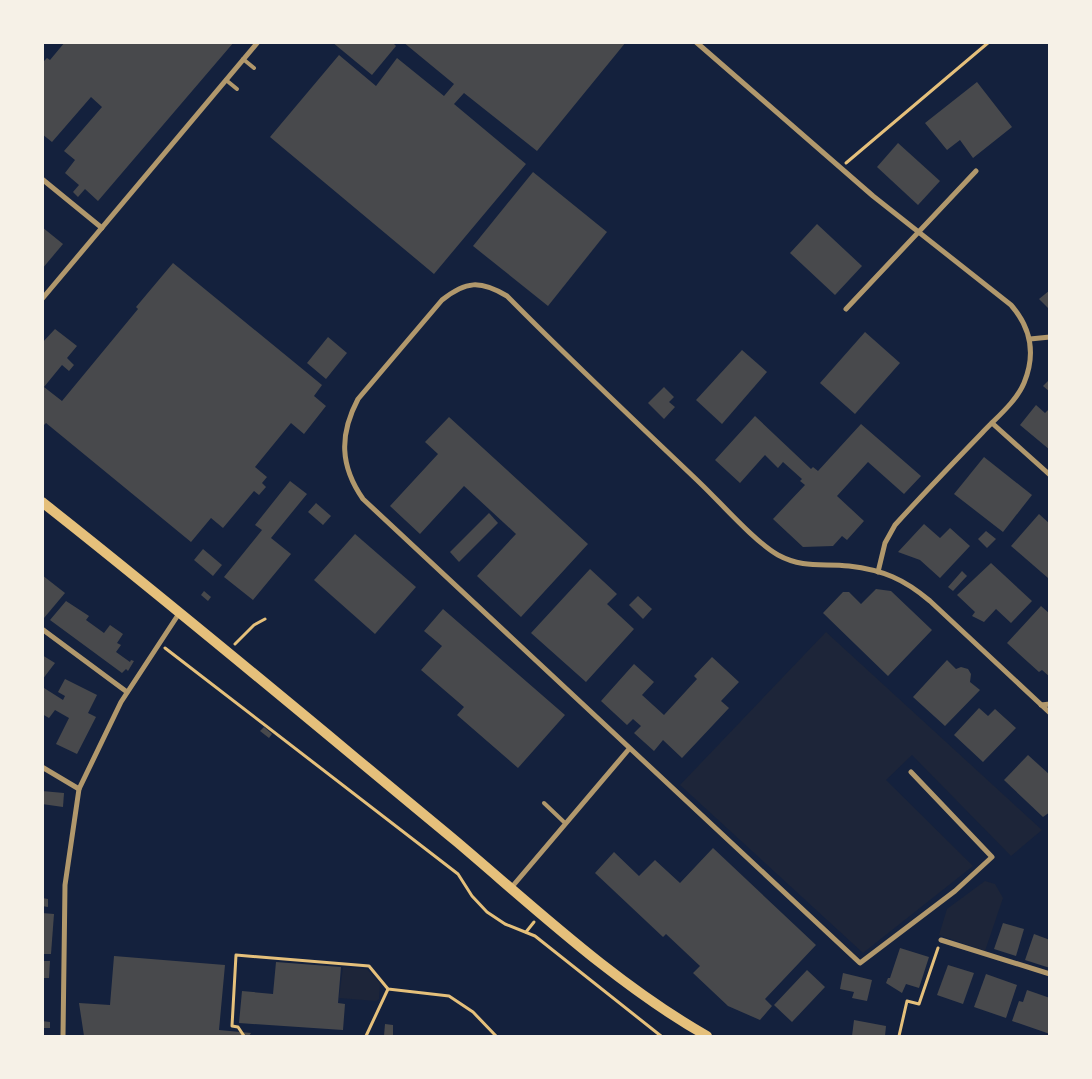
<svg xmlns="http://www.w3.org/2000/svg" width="1092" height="1079" viewBox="0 0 1092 1079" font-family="'Noto Serif',serif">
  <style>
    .green { fill: #1d2539 }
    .building { fill: #48494c }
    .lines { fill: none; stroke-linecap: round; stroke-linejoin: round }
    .path { stroke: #e5c07b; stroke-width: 3 }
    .service { stroke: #b1986c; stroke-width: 4 }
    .minor { stroke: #b1986c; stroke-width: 5 }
    .secondary { stroke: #e5c07b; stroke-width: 10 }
  </style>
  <rect width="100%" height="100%" fill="#14213d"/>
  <g class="green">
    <polygon points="826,632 1042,830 1011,856 912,755 886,780 973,866 863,953 680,785"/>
    <polygon points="985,881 995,884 1003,898 985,951 939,935 947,909"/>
    <polygon points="343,967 367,969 380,984 379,999 376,1001 339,998"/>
  </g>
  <g class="building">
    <polygon points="65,42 234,42 98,201 85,189 78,197 73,192 79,185 65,173 75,160 64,151 102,107 91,97 52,142 42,134 42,63 47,58 50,60"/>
    <polygon points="332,42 392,42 396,46 372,75"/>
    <polygon points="403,42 626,42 537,151 464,93 454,104 526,164 434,274 270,137 339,55 376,86 397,58 444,96 454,84"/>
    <polygon points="977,82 1012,127 973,158 960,140 947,150 925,123"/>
    <polygon points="898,143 940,181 918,205 877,167"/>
    <polygon points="533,172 607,232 548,306 473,246"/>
    <polygon points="817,224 862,266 835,295 790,253"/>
    <polygon points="42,227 63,244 42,269"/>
    <polygon points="173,263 322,385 314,396 326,406 304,434 291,423 255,467 267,477 262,483 266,487 259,495 254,491 223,528 211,518 191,542 46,423 42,427 42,352 44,349 42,343 55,329 77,346 67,358 74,365 69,371 62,365 44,387 62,401 138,309 136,307"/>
    <polygon points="1050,290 1050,310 1039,299"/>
    <polygon points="865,332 900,363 855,414 820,383"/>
    <polygon points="328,337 347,353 326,379 307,363"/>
    <polygon points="742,350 767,372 722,424 696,400"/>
    <polygon points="1050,379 1050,392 1043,386"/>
    <polygon points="664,387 674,397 669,402 675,407 664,419 648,403"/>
    <polygon points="1036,405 1045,413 1050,408 1050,450 1020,425"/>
    <polygon points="755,416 811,469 813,467 818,471 861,424 921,476 904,494 868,462 837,496 864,521 847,540 842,536 833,546 803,547 773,519 805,485 800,481 802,479 783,462 778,468 765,455 740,483 715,460"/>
    <polygon points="449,417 588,544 521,617 477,576 516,534 464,486 420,534 390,506 438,454 425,442"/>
    <polygon points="984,457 1032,495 1003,532 954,494"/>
    <polygon points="290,481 307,494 271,538 291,554 253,600 224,577 262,530 255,525"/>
    <polygon points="316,503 331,516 323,525 308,512"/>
    <polygon points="489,513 498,523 459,562 450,552"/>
    <polygon points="1039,514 1050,524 1048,578 1011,546"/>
    <polygon points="924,524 940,538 950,528 970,546 940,578 920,560 898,552"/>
    <polygon points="986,531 996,539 987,548 978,539"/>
    <polygon points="355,534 416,587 375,634 314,580"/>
    <polygon points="203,549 222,565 213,576 194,560"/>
    <polygon points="991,563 1032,601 1011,623 996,609 984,622 972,616 975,612 957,595"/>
    <polygon points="590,569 617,594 607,604 634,629 586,682 531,633"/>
    <polygon points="962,571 967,576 953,591 948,587"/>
    <polygon points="42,575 65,593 44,618 42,616"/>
    <polygon points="876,589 891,591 932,630 888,676 823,613 843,592 849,592 861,604"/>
    <polygon points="204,591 211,597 208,601 201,595"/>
    <polygon points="638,596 652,609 643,619 629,605"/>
    <polygon points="66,601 89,616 86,620 104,633 110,625 123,634 117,643 121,645 116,652 130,662 131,660 134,661 128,671 126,669 122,673 50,620"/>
    <polygon points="1041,606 1050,614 1050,677 1042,670 1039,672 1007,643"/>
    <polygon points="443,609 565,715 518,768 457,715 464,707 421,670 442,646 424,631"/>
    <polygon points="42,655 55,663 42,680"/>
    <polygon points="712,657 739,682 721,701 729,708 682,758 663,740 654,751 634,733 641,726 633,719 627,725 601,701 634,664 654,682 642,695 664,715 697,679 694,676"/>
    <polygon points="947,660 956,669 961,667 968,669 971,674 970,682 980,690 945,726 913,697"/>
    <polygon points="65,679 97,695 88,713 96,717 77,754 56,744 69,718 55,710 49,718 42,714 42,690 44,688 63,700 65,696 58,692"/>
    <polygon points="979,708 988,716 995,709 1016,728 983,762 954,735"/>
    <polygon points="264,727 272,734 269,738 260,731"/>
    <polygon points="1028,755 1050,775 1050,812 1043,817 1004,780"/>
    <polygon points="42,791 64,793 63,807 42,804"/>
    <polygon points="713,848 816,945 765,999 772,1006 760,1020 728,1006 693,973 700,966 666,934 663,937 595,873 614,852 639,876 655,860 680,883"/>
    <polygon points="42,898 48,899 48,907 42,906"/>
    <polygon points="42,913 54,914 51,954 42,954"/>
    <polygon points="1003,923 1024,929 1016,956 994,949"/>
    <polygon points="1034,934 1050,940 1050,968 1025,960"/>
    <polygon points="900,948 929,957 919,988 906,984 902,993 886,983 888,978 890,978"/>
    <polygon points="114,956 225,965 219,1030 251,1033 249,1036 84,1036 79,1003 110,1005"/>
    <polygon points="42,961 50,961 49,978 42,978"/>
    <polygon points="276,962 341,967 338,1003 345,1004 343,1030 239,1023 242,991 273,994"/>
    <polygon points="948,965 974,973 963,1004 937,995"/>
    <polygon points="807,970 825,987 792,1022 774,1005"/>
    <polygon points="843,973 872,980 867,1001 852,998 854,992 840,989"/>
    <polygon points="986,974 1017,985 1006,1018 974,1007"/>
    <polygon points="1027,990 1050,998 1050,1034 1012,1021 1019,1001 1023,1002"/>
    <polygon points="854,1020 886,1026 885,1036 852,1036"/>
    <polygon points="42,1021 50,1022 50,1028 42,1028"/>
    <polygon points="385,1024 393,1025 393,1036 384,1036"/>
  </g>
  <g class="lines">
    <g class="path">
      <polyline points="846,163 989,42"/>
      <polyline points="235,644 254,625 265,619"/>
      <polyline points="165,648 458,874 472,896 487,912 505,924 535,936 661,1036"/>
      <polyline points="526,932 534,922"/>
      <polyline points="244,1036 238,1027 232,1026 236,955 369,966 388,989 449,996 473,1012 496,1036"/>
      <polyline points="366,1036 388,989"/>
      <polyline points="899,1036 907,1001 919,1004 938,948"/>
    </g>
    <g class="service">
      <polyline points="243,59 254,68"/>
      <polyline points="226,80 237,89"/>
      <polyline points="544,803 565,823"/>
    </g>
    <g class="minor">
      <path d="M696,42L873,196L1011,305C1031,328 1036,354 1024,383C1016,402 996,418 982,433C953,463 923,494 895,525L885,543L878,572"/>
      <polyline points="42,179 102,228"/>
      <polyline points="42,299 258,42"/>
      <polyline points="846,309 976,171"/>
      <polyline points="1030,339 1050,337"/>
      <polyline points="992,423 1050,475"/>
      <polyline points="42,629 127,692"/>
      <polyline points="1041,705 1050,704"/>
      <polyline points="42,767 79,789"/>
      <path d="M911,772L992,857L955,891L860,963L363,499C340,466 339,435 358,399L442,300C466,281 480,280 507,296C570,360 635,421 700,483C721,503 755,542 778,555C804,569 823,563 849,566C883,570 904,579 930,601L1050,713"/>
      <polyline points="511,888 629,749"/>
      <polyline points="941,940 1050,974"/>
      <polyline points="63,1036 65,885 79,789 121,702 180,612"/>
    </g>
    <path class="secondary" d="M42,502C183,613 319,728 457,842C536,909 617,985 707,1036"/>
  </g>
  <rect width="1092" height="1079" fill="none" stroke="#f6f1e7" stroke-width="88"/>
</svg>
